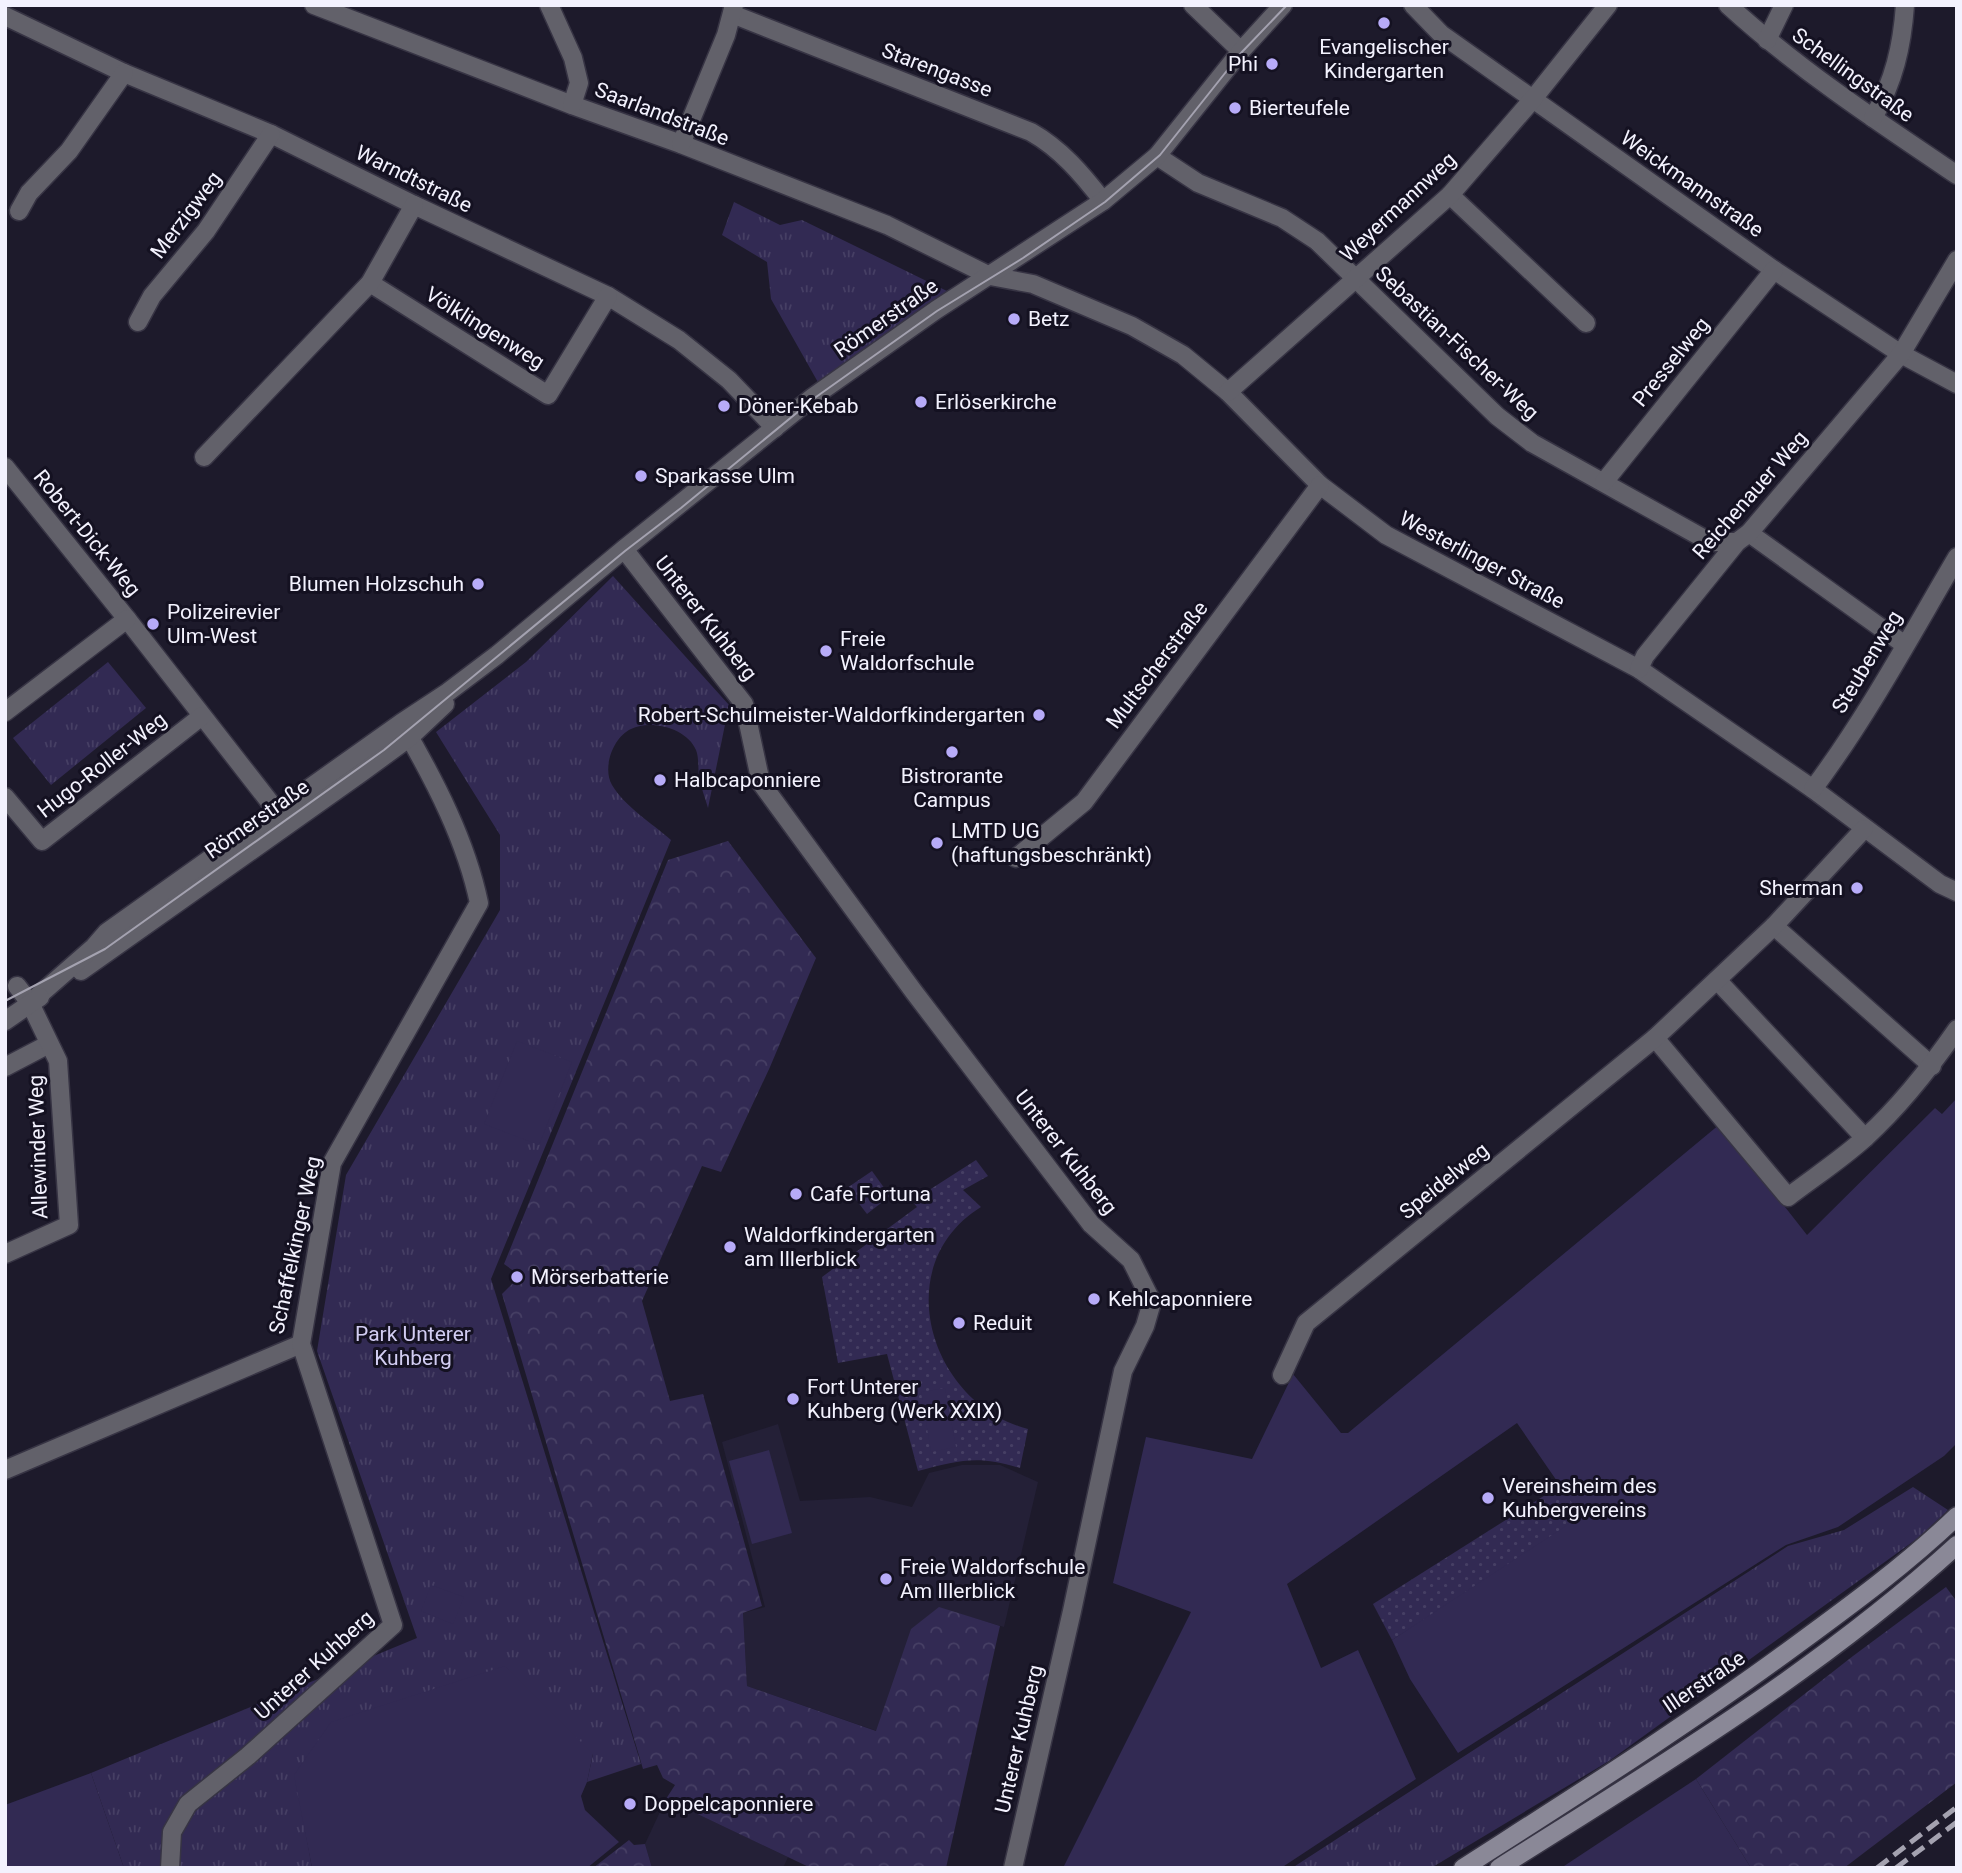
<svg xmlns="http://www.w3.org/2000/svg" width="1962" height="1873" viewBox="0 0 1962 1873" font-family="Roboto,sans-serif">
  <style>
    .built { fill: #242037 }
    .grass { fill: url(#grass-dots) }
    .forest { fill: url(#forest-crowns) }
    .park { fill: url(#park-tufts) }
    .garden { fill: #322a53 }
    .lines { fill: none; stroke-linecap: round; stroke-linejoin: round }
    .minor-casing { stroke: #373444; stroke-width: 21 }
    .tertiary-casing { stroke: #373444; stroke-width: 21 }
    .secondary-casing { stroke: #373444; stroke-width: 21 }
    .minor { stroke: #62616a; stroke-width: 18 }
    .tertiary { stroke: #62616a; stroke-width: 18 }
    .secondary { stroke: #8a8897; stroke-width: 18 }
    .tram { stroke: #a4a2b0; stroke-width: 2 }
    .rail { stroke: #a4a2b0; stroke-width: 5; stroke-dasharray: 14 7; stroke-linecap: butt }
    .poi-dot { fill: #b7abf8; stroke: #141121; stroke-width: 2.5 }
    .labels { text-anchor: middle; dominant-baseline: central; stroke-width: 6; stroke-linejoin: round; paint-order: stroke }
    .poi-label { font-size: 21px; fill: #f3f2fe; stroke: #141121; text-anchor: start }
    .street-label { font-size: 21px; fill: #f3f2fe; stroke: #141121 }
    .park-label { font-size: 21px; fill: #d2cdf2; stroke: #141121 }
  </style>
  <defs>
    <pattern id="grass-dots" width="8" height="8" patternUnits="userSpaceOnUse" patternTransform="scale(1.75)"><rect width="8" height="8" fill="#322a53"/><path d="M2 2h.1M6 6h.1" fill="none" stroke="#463f64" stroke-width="1.8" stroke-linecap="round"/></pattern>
    <pattern id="forest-crowns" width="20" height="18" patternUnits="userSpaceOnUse" patternTransform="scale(1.75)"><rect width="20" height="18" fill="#322a53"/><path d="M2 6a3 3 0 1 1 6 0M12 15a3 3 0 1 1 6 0" fill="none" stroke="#463f64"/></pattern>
    <pattern id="park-tufts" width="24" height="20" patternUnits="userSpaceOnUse" patternTransform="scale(1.75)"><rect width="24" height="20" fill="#322a53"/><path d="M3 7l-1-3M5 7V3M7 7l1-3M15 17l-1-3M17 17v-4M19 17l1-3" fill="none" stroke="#463f64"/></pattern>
  </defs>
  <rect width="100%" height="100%" fill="#1d1a2b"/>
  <g class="built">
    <polygon points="778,1424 800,1501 870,1497 912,1507 929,1473 962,1465 1000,1465 1038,1482 1004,1627 939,1608 912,1629 877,1731 747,1686 743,1613 765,1607 722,1442"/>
    <polygon points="666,1799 788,1857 783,1868 652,1868 645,1844"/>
  </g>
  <g class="grass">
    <path d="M976,1160L988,1176L963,1190L981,1207C887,1265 930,1404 1028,1429L1020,1468C978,1455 960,1460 918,1471L887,1354L838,1363L822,1277L917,1207L912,1201Z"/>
    <polygon points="872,1171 890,1196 867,1214 847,1188"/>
    <polygon points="1561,1485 1584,1519 1527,1557 1392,1640 1373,1604"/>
  </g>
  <g class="forest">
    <polygon points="728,841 816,958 770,1067 721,1172 702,1166 642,1301 670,1401 703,1394 762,1606 743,1613 747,1686 876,1731 911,1629 939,1607 1000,1626 946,1868 811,1868 666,1799 675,1785 663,1778 657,1765 643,1769 502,1294 514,1282 515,1272 504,1264 668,860"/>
    <polygon points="1946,1587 1957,1602 1957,1782 1844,1868 1751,1868 1696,1779 1853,1656"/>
    <polygon points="629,1840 634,1845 645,1844 652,1868 593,1868"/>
  </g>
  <g class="park">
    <polygon points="734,202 780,225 802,220 949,292 819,384 771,299 767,262 722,235"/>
    <path d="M613,576L729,705L708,808C705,798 701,787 699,777C698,769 699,757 696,750C687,728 651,719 631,729C613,737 602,768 612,785C625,807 652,823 671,840L491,1279L641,1764L587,1782L593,1754L304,1823L312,1868H124L91,1773L417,1638L317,1351L346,1175L500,910V835L436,732L526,662Z"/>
    <polygon points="108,662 146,708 51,785 13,738"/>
    <polygon points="1913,1487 1948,1510 1918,1538 1609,1761 1431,1868 1292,1868 1788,1546 1844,1530"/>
  </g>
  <g class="garden">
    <polygon points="517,1041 572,1062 539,1145 484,1124"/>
    <polygon points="1957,1098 1957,1443 1944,1456 1838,1527 1786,1545 1458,1753 1410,1679 1392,1640 1581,1516 1517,1423 1287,1584 1321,1668 1358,1650 1416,1779 1281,1868 1063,1868 1191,1612 1113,1583 1146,1437 1252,1459 1293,1374 1341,1433 1348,1433 1720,1124 1807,1235 1935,1108 1942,1114"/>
    <polygon points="945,1388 956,1447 931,1452 921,1392"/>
    <polygon points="769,1450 792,1533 752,1544 729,1461"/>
    <polygon points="431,1585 464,1597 453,1624 421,1611"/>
    <polygon points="505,1666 593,1754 587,1782 581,1796 585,1810 619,1842 587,1868 312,1868 294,1775 331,1722"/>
    <polygon points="91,1773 124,1868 5,1868 5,1805"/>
    <polygon points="1696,1779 1751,1868 1561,1868"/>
  </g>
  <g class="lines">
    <g class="minor-casing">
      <g id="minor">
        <polyline points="314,5 572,105 681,144 887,225 990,276 1033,284 1132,326 1183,355 1228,392 1320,485 1386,535 1639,669 1813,789 1940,884 1957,892"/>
        <polyline points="549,5 573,58 579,83 572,105"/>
        <polyline points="1193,5 1241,51"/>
        <polyline points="1413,5 1441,34 1774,270 1901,354 1957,384"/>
        <path d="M1728,5C1798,69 1878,122 1957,175"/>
        <path d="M732,14L1031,132C1061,149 1082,174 1103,201"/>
        <polyline points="5,16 124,73 271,134 414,205 608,296 679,340 729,380 775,428"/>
        <polyline points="1767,40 1784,5"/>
        <path d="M1873,118C1894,81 1902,47 1905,5"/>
        <polyline points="681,144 726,35 734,5"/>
        <polyline points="1157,156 1198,183 1282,218 1317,241 1497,416 1532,443 1710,542 1737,542"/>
        <polyline points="1450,195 1586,323"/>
        <polyline points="19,211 29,193 69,151 124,73"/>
        <polyline points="370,283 548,395 608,296"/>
        <polyline points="138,322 152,296 206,231 271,134"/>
        <polyline points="1228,392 1450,195 1533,99 1608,5"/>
        <polyline points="204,457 370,283 414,205"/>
        <polyline points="5,467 127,619 286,823"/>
        <polyline points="1604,482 1774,270"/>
        <polyline points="1749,533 1905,645"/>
        <polyline points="624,549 744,704 761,783 914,992 1091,1224 1131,1260 1152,1302 1145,1326 1123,1371 1072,1611 1013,1868"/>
        <polyline points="1639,669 1645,656 1737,542 1749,533 1901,354 1957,260"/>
        <polyline points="5,712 127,619"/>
        <path d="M1813,789C1867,717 1911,635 1957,557"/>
        <polyline points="5,797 42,841 202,716"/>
        <polyline points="1016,858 1084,802 1320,485"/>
        <polyline points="1774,926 1932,1066"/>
        <polyline points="1717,980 1865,1138"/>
        <path d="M1655,1038L1788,1197C1814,1177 1842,1159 1866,1137C1901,1105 1930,1068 1957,1029"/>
        <polyline points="5,1067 49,1044"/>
        <polyline points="5,1254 69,1225 58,1061 30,1003 17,986"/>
        <polyline points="1282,1375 1306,1323 1655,1038 1774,926 1864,829"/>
        <polyline points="5,1470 301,1344"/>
        <path d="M170,1868L172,1832L188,1804L248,1756L393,1625L301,1344L332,1163L479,903C466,841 435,781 403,726"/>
      </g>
    </g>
    <g class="tertiary-casing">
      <g id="tertiary">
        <polyline points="81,971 361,773 410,737 445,704"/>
        <polyline points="30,1003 94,947 107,932 401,723 448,692 497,655 624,549 813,397 936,310 1103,201 1157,156 1241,51 1283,5"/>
        <polyline points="5,1021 40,997"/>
      </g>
    </g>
    <g class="secondary-casing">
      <g id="secondary">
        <path d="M1463,1868C1575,1796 1688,1725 1795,1646C1851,1605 1907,1564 1957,1516"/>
        <path d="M1499,1868C1657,1768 1819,1671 1957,1545"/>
      </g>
    </g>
    <use href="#minor" class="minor"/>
    <use href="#tertiary" class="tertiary"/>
    <use href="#secondary" class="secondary"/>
    <polyline class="tram" points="5,1001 105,949 384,750 625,551 681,508 816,397 937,311 1023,258 1105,202 1160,155 1241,53 1287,5"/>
    <g class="rail">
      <polyline points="1877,1868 1957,1807"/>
      <polyline points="1896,1868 1957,1822"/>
    </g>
  </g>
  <g class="poi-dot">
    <circle cx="1384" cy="23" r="7"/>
    <circle cx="1272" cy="64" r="7"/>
    <circle cx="1235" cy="108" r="7"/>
    <circle cx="1014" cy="319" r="7"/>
    <circle cx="921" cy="402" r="7"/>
    <circle cx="724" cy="406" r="7"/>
    <circle cx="641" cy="476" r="7"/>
    <circle cx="478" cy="584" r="7"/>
    <circle cx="153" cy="624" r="7"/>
    <circle cx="826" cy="651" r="7"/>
    <circle cx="1039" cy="715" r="7"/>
    <circle cx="952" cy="752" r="7"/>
    <circle cx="660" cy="780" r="7"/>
    <circle cx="937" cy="843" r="7"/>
    <circle cx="1857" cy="888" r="7"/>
    <circle cx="796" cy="1194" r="7"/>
    <circle cx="730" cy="1247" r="7"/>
    <circle cx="517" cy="1277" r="7"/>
    <circle cx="1094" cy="1299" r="7"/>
    <circle cx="959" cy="1323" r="7"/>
    <circle cx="793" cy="1399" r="7"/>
    <circle cx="1488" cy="1498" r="7"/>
    <circle cx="886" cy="1579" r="7"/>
    <circle cx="630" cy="1804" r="7"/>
  </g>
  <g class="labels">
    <g class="poi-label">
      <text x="1384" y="47" text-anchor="middle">Evangelischer<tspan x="1384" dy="24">Kindergarten</tspan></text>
      <text x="1258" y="64" text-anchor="end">Phi</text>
      <text x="1249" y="108">Bierteufele</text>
      <text x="1028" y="319">Betz</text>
      <text x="935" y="402">Erlöserkirche</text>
      <text x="738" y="406">Döner-Kebab</text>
      <text x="655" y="476">Sparkasse Ulm</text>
      <text x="464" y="584" text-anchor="end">Blumen Holzschuh</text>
      <text x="167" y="612">Polizeirevier<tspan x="167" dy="24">Ulm-West</tspan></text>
      <text x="840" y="639">Freie<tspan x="840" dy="24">Waldorfschule</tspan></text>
      <text x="1025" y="715" text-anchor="end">Robert-Schulmeister-Waldorfkindergarten</text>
      <text x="952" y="776" text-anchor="middle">Bistrorante<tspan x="952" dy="24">Campus</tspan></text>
      <text x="674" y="780">Halbcaponniere</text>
      <text x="951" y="831">LMTD UG<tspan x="951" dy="24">(haftungsbeschränkt)</tspan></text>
      <text x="1843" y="888" text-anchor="end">Sherman</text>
      <text x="810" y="1194">Cafe Fortuna</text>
      <text x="744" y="1235">Waldorfkindergarten<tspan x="744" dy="24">am Illerblick</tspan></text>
      <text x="531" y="1277">Mörserbatterie</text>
      <text x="1108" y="1299">Kehlcaponniere</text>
      <text x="973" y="1323">Reduit</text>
      <text x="807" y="1387">Fort Unterer<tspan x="807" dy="24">Kuhberg (Werk XXIX)</tspan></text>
      <text x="1502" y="1486">Vereinsheim des<tspan x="1502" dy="24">Kuhbergvereins</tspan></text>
      <text x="900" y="1567">Freie Waldorfschule<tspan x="900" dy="24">Am Illerblick</tspan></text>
      <text x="644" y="1804">Doppelcaponniere</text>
    </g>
    <g class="street-label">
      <text transform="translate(937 70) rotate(21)">Starengasse</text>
      <text transform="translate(1853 75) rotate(36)">Schellingstraße</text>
      <text transform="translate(662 114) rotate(21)">Saarlandstraße</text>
      <text transform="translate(414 179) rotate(26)">Warndtstraße</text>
      <text transform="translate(1692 184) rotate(35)">Weickmannstraße</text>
      <text transform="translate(1398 207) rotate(-43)">Weyermannweg</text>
      <text transform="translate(186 215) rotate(-53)">Merzigweg</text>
      <text transform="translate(886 318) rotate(-35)">Römerstraße</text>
      <text transform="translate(485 328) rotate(32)">Völklingenweg</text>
      <text transform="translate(1457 343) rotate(43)">Sebastian-Fischer-Weg</text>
      <text transform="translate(1671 362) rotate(-51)">Presselweg</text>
      <text transform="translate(1750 495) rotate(-49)">Reichenauer Weg</text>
      <text transform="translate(87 533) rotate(51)">Robert-Dick-Weg</text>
      <text transform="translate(1482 560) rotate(28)">Westerlinger Straße</text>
      <text transform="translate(706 618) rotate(52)">Unterer Kuhberg</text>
      <text transform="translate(1867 662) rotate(-59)">Steubenweg</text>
      <text transform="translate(1157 665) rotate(-53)">Multscherstraße</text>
      <text transform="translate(102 765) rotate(-38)">Hugo-Roller-Weg</text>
      <text transform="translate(257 819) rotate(-35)">Römerstraße</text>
      <text transform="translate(38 1147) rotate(-92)">Allewinder Weg</text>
      <text transform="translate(1066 1152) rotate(52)">Unterer Kuhberg</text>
      <text transform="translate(1444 1181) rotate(-39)">Speidelweg</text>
      <text transform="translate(295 1245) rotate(-78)">Schaffelkinger Weg</text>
      <text transform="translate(314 1665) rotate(-42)">Unterer Kuhberg</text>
      <text transform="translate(1704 1682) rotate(-34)">Illerstraße</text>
      <text transform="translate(1019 1739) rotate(-77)">Unterer Kuhberg</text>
    </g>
    <g class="park-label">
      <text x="413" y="1334">Park Unterer<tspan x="413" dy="24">Kuhberg</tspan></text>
    </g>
  </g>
  <rect width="1962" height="1873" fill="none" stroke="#f3f2fe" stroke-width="14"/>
</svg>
